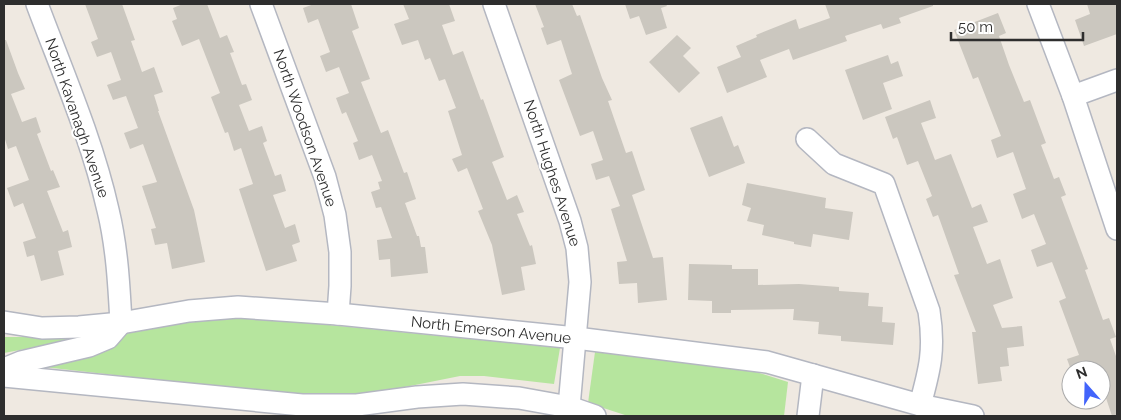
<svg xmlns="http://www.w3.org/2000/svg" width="1121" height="420" viewBox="0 0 1121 420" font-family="Raleway,sans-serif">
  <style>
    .grass { fill: #b6e59e }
    .building { fill: #cbc7bf }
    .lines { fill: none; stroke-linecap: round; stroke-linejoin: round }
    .minor-casing { stroke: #b4b7c1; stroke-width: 24 }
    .minor { stroke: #fff; stroke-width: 21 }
    .labels { text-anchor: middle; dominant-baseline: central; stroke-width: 4.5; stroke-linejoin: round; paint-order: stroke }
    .street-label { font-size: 15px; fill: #2e2e2e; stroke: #fff }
  </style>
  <rect width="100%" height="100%" fill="#efe9e1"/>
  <g class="grass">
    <polygon points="259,318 560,348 554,384 484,376 460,376 375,393 343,396 317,395 238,389 26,365 107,350 118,343 127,333 185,323 226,319"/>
    <polygon points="4,337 89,337 4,353"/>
    <polygon points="595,352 753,371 788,382 784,416 628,416 588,403"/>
  </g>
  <g class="building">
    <polygon points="85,4 122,4 135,40 131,41 142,72 154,67 163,92 154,95 159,111 158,111 194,210 205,262 172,269 167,243 155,245 151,229 156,228 142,186 157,182 143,144 130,149 124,133 138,128 126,96 113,100 107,85 121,80 111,52 97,57 91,42 98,39"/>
    <polygon points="183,4 207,4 220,38 227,35 234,52 230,53 242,85 246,84 252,100 239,105 249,131 262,126 267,141 263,143 275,176 281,174 286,191 273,195 285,228 295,224 300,242 292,245 297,261 266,271 239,189 253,184 241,148 234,151 228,132 225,133 211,97 220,93 199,39 182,46 172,21 177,19 173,8"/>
    <polygon points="314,4 351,4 359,28 352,31 370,79 361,82 381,133 388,130 404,173 407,172 416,199 405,203 417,236 419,236 421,247 425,247 428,273 391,277 390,259 379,260 377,240 392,238 381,207 376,208 371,192 380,189 378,182 382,181 372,155 359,160 353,143 358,141 346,112 342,114 336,98 349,93 339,67 326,72 320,56 330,52 318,19 308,23 303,8"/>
    <polygon points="403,4 449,4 455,21 442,25 453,55 463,51 481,100 483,99 504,157 492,162 507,200 517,195 524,212 517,214 530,246 532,245 536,264 521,267 525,290 502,295 492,245 478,211 483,209 467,168 458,172 452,159 462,155 448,111 456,108 445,79 439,81 430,58 425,60 418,40 402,45 394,24 409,19"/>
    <polygon points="535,4 572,4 577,16 580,15 602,78 612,100 608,101 626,153 632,151 645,190 632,195 653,258 663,257 667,300 638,303 637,283 619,284 617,262 627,261 611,209 620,206 609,176 596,180 591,164 603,160 593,131 580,136 559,80 572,74 561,40 547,45 541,28 544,27"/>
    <polygon points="625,4 666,4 667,6 661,8 667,28 646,35 639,16 630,19"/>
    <polygon points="825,4 933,4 933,6 899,18 901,23 883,29 881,24 845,36 847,41 793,60 789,49 760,60 767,77 727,93 717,67 741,57 736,46 757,37 756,35 796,19 799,29 830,18"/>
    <polygon points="1087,4 1117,4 1117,34 1084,46 1075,20 1090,14"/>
    <polygon points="998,13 1006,33 999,36 1009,65 1024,102 1030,100 1046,143 1041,145 1054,179 1059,177 1066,195 1061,197 1088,269 1085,270 1103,320 1109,318 1116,337 1110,339 1117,359 1117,416 1112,416 1101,383 1101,370 1071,370 1067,359 1079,355 1059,301 1066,298 1052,262 1037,267 1031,250 1046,244 1034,214 1022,219 1013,194 1026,189 1013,152 997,158 991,140 1001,136 978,77 973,79 954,30"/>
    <polygon points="677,35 691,48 683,56 700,73 679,93 649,62"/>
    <polygon points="4,40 6,40 18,73 25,89 11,94 22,122 36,117 41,132 37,134 51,171 53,170 60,187 47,191 63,232 68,230 72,247 58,251 64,275 41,281 34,255 27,257 23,242 36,238 23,203 14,207 7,188 29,180 16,146 8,149 4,136"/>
    <polygon points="888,55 891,64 898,61 903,76 883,83 892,109 863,120 845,70"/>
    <polygon points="930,100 936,118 921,123 935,160 951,154 972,208 981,204 988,222 973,227 987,264 1000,259 1013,298 993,305 1002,328 1022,326 1024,346 1007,348 1009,366 1000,367 1002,381 978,384 972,332 976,332 954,275 959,274 938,215 933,217 926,199 932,196 918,161 907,165 897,137 893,139 885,117"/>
    <polygon points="722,116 734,147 738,145 745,163 709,177 690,128"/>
    <polygon points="747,183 826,198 825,208 853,212 849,240 813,234 811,247 794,244 794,242 762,235 764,225 747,221 751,208 742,205"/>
    <polygon points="689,264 732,265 732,269 758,269 758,285 799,284 839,287 839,291 869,293 868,306 883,307 882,322 895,323 893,345 841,341 841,336 818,334 819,322 793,320 794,309 731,310 731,313 712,313 712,301 688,300"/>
  </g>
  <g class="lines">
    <g class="minor-casing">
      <g id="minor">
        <polyline points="261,4 325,177 335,215 340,252 340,286 338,314"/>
        <polyline points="494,4 570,221 577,248 580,282 569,407"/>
        <polyline points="1038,4 1073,96 1117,229"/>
        <polyline points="1073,96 1117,80"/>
        <path d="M807,139L834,164L884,184L929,311C935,349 930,369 920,405"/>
        <polyline points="4,322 42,328 79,327 121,323 189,311 238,307 338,314 576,338 767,362 920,405 973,416"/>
        <path d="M4,369L21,362L89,346L108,338L121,323C119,285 117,247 108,210C92,139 62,71 37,4"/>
        <polyline points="4,376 302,405 357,405 417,397 463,394 519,398 569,407 595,416"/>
        <polyline points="808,416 813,375"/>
      </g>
    </g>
    <use href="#minor" class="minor"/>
  </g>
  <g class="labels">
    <g class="street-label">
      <text transform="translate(77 118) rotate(71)">North Kavanagh Avenue</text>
      <text transform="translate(305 128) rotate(71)">North Woodson Avenue</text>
      <text transform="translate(552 173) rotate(72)">North Hughes Avenue</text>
      <text transform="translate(491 330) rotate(6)">North Emerson Avenue</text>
    </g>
  </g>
  <rect width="1121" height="420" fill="none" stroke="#2e2e2e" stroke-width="10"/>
  <g transform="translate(1086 385) rotate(340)"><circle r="24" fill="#ffffff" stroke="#ababab"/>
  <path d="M0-4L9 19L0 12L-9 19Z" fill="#4264fb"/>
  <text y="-8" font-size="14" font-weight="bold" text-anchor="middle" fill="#2e2e2e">N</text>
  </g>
  <path d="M951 32v8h132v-8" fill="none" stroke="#2e2e2e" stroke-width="2.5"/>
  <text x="958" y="32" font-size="15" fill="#2e2e2e" stroke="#ffffff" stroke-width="4" paint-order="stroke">50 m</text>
</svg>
